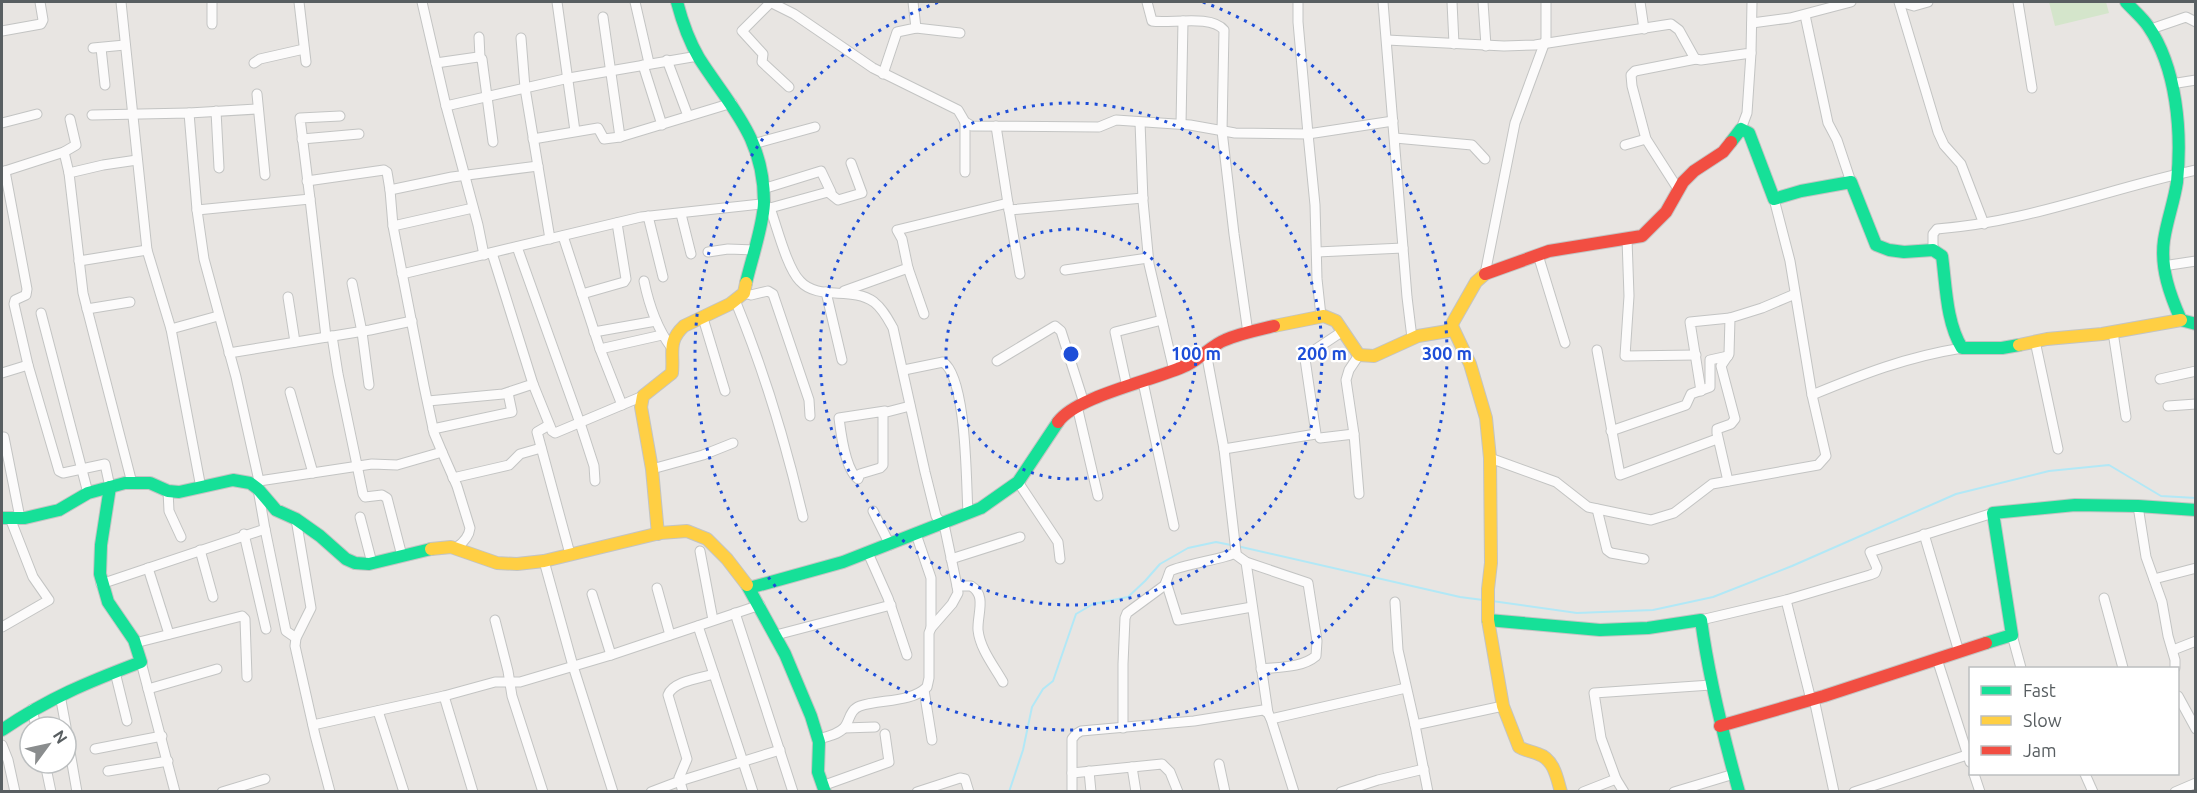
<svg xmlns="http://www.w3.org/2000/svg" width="2197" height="793" viewBox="0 0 2197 793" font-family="Ubuntu,sans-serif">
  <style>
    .green { fill: #d4e5cb }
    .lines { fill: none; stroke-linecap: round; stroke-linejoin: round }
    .stream { stroke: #b2e8f6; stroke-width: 2 }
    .street-casing { stroke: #c3c4c3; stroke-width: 11 }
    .fast-casing { stroke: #c3c4c3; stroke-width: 14 }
    .slow-casing { stroke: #c3c4c3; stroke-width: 14 }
    .jam-casing { stroke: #c3c4c3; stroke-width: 14 }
    .street { stroke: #fcfbfb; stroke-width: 9 }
    .fast { stroke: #16e098; stroke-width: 12 }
    .slow { stroke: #ffcf43; stroke-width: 12 }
    .jam { stroke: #f24e42; stroke-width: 12 }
    .ring { fill: none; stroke: #1d4ed8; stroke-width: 3; stroke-dasharray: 3 6 }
    .centre { fill: #1d4ed8; stroke: #fff; stroke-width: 3 }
    .ring-label { font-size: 18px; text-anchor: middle; font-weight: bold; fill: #1d4ed8; stroke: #fff; stroke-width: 4.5; stroke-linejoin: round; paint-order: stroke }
  </style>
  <rect width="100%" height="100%" fill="#e8e5e2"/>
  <polygon class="green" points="2049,2 2106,2 2109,13 2055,26"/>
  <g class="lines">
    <g class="stream">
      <polyline points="1237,546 1460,597 1483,600"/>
      <polyline points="1492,601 1577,613 1653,610 1713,597 1792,566 1956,494 2049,471 2109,465 2161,496 2196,498"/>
      <polyline points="1009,792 1023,750 1032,707 1043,689 1053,681 1076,614 1093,604 1128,597 1145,581 1160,564 1188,548 1216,542 1231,545"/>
    </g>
    <g class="street-casing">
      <g id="street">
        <polyline points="121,2 147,250 171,329 201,488"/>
        <polyline points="212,2 212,24"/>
        <polyline points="299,2 306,62"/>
        <polyline points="422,2 446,106 569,78 698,56"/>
        <polyline points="557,2 575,131"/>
        <polyline points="635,2 649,63"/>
        <polyline points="770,2 794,14 873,68 958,110 965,122 972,126 1099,127 1116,120 1190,125 1235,133 1308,134 1315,205 1317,279 1321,316"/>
        <polyline points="771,2 742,31 763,54 762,62 789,87"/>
        <path d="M1147,2L1152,21C1170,24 1211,14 1224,30L1222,131L1234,234L1248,333"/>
        <polyline points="1298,2 1298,22 1308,134 1393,121"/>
        <polyline points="1383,2 1407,297 1412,338"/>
        <polyline points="1452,2 1454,44"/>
        <polyline points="1483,2 1486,46"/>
        <polyline points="1640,2 1644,29"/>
        <polyline points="1899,2 1938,132 1944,145 1961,164 1984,224"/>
        <polyline points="1900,2 1914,6 1928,2"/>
        <polyline points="2018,2 2032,88"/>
        <polyline points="1805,15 1828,123 1837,140 1851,182"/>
        <polyline points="603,17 620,137 732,103"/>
        <polyline points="1752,23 1790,18 1851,2"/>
        <polyline points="916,28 960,33"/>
        <polyline points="2151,29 2186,17 2196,22"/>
        <polyline points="2,31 41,24 43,20 40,2"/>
        <polyline points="479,37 480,58"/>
        <polyline points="521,38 525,88 550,239"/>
        <polyline points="1387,40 1504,46 1535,45 1671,24 1679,30 1694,57 1696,59 1701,60 1751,53 1752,2"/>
        <polyline points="93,48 125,45"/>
        <polyline points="101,48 105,85"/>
        <polyline points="667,60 688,116"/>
        <polyline points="254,63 260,59 304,49"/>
        <polyline points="436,63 478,57 482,59 493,142"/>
        <polyline points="643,65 662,125"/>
        <polyline points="883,74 897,32 916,28 913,2"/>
        <polyline points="2171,84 2196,80"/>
        <polyline points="257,94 265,175"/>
        <polyline points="446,106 478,225 484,255"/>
        <polyline points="216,111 219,168"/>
        <polyline points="189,113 258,109"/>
        <polyline points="92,115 189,113 197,210 204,259 236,377 259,481 258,489 265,529 101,584"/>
        <polyline points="965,122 965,172"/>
        <polyline points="1140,122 1143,201 1149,264 1174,371"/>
        <polyline points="2,123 37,114"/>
        <polyline points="1181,124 1183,21"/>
        <polyline points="996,126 1009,210 1143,198"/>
        <polyline points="1741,129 1747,113 1751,53"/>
        <polyline points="1395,138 1472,145 1485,159"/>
        <polyline points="302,139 359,134"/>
        <polyline points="533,139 598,128 604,139 620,137"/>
        <polyline points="753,144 815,127"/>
        <polyline points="1625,145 1646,139"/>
        <polyline points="64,152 76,145 70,119"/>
        <polyline points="5,171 27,289 26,295 15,300 14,304 28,365 59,471 63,473 105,464 110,487"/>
        <polyline points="2,172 64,152 69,173"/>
        <polyline points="307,181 384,170 387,172 390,190"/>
        <polyline points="763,189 821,171 831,192"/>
        <polyline points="1678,189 1646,139 1632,86 1631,75 1635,71 1696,59"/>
        <polyline points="310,199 326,337"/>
        <path d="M770,208C777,227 787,268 800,281C818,301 852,286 874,302C883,309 888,319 893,328L925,472L936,516L945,529L957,586L958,593L952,604L931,628L929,633V678L927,687C911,703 880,699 860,706C849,710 850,721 844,728C837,735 826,737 818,739"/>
        <polyline points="197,210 310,199 300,118 340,116"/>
        <polyline points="1009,210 1020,274"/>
        <polyline points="681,214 691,254"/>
        <polyline points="648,216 663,277"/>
        <polyline points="393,226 473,208"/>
        <polyline points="563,236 600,349 622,405"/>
        <polyline points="1627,239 1629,296 1625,356 1696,355"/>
        <polyline points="517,247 580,423 594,466 595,481"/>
        <path d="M1933,250V234L1937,229C2029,222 2107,189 2196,170"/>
        <polyline points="708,252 728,249 755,250"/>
        <polyline points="1317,252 1403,248"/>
        <polyline points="1538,255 1565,343"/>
        <polyline points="79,261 147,250"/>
        <polyline points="2163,266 2196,261"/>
        <polyline points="908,268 924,314"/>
        <polyline points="1065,270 1148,258"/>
        <polyline points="402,274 641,217 761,204 770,208 828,192 838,200 862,193 851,163"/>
        <polyline points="1485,274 1515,123 1546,39 1546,2"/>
        <path d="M644,281C649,305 656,327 671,347"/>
        <polyline points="352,283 362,332 369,385"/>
        <polyline points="844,291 908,268 902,239 897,230 1008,203"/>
        <polyline points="826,292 842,360"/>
        <polyline points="744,293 751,295 768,291 773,294 809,400 810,416"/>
        <polyline points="582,294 624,282 626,279 617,223"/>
        <polyline points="288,297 295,342"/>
        <path d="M735,300C764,370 786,444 803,517"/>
        <polyline points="87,309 130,302"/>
        <polyline points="41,313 88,493"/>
        <polyline points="703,318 725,391"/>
        <polyline points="171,329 218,316"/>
        <polyline points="594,332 656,321"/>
        <polyline points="2113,332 2126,417"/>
        <polyline points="332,336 338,374 363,494 365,497 382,495 387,498 402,556"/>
        <polyline points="2035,341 2058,449"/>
        <polyline points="600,349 662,335"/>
        <polyline points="1597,350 1620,475 1717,439"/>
        <polyline points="229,353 370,330 412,321"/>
        <polyline points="997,361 1055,326 1061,331 1084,403"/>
        <path d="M904,370L943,362C967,378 966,483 968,513"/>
        <polyline points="2,373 28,365"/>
        <polyline points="2160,379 2196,371"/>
        <polyline points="1143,382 1174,526"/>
        <polyline points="533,384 552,431 555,433 643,396"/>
        <polyline points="1127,387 1115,332 1162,320"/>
        <polyline points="1701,391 1690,322 1730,318"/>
        <polyline points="290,392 313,473"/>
        <path d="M1812,395C1863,374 1906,357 1962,348"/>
        <polyline points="428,401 503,394 533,384 492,253"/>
        <polyline points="1077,406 1098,496"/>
        <polyline points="2168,406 2196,404"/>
        <path d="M885,411L839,418C841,434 845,469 858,479L860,474L880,468L883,465V413L910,406"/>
        <polyline points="549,425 537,432 570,554"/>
        <polyline points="433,429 512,412 508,393"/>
        <polyline points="1611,431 1686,405 1691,394 1710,387 1710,360 1728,356"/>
        <polyline points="1354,434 1346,380 1349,370 1359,355"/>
        <polyline points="4,437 20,518"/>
        <polyline points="1320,438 1354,434 1359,494"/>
        <polyline points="1224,449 1316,434 1305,359 1307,355 1343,331"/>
        <path d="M442,452L457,486L470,528C469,537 464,542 457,547"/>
        <polyline points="1490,458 1556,482 1588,507 1651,520 1674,513 1712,484 1818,465 1826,456 1812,395 1790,261 1774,199"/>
        <polyline points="652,469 703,455 733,443"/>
        <polyline points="453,478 509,465 520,454 541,448"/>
        <polyline points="259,481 372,464 397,465 442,452 434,433 424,386 393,226 390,190 452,177 538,166"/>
        <polyline points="1728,481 1717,433 1717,429 1731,424 1735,419 1721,366 1729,354 1730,318 1762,308 1795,294"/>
        <polyline points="1018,482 1058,542 1060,559"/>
        <polyline points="132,483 83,293 69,173 103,165 137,160"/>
        <polyline points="168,491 169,511 181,537"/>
        <polyline points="2138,506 2146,557 2162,602 2168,636 2175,660 2175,668"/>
        <polyline points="1597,509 1607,550 1611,553 1644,559"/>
        <polyline points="873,511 890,545"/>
        <polyline points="360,517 372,563"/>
        <polyline points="296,519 311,608 296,638 295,646 315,735 330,792"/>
        <polyline points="265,529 286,631 296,638"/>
        <polyline points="244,534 266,629"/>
        <polyline points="916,534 931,578 931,628"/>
        <polyline points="1924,534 1959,652"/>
        <polyline points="200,550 213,597"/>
        <polyline points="700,551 713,620"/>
        <polyline points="868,553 888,598 907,655"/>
        <path d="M1235,554L1246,562L1308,583L1317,641L1316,656C1302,668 1279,667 1261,669"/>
        <polyline points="951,559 1020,537"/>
        <polyline points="544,561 573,666 613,792"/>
        <polyline points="1246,562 1268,713"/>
        <polyline points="148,568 169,634"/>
        <polyline points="2154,579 2196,568"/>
        <polyline points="1166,582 1178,620 1252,607"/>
        <path d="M957,586H971C987,595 977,615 978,630C980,649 994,666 1003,682"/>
        <polyline points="657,588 670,635"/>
        <polyline points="592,594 611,655"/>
        <polyline points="2104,598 2123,668"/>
        <polyline points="1786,600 1811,700"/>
        <polyline points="1395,602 1398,650 1415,725"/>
        <polyline points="735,613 793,792"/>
        <polyline points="495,620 508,671 512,696 543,792"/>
        <polyline points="1701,620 1786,600 1870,575 1875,573 1877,568 1870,552 1993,513"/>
        <polyline points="698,626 753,792"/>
        <polyline points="2,627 49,600 33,577 10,518"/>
        <polyline points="776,635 891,605"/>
        <polyline points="2012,635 2021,668"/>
        <polyline points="135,643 242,616 245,619 247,677"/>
        <polyline points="2173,650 2196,641"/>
        <polyline points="1937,659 1970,762"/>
        <polyline points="141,662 175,792"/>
        <polyline points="115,672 127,721"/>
        <polyline points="148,689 217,669"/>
        <polyline points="924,690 932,740"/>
        <polyline points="60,695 66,727"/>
        <polyline points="444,696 473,792"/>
        <polyline points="2178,696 2196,729"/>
        <polyline points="1814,699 1834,792"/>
        <polyline points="32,709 36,727"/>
        <polyline points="378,711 404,792"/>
        <polyline points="1271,719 1406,688"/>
        <polyline points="313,725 444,696 495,682 520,682 611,655 760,605"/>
        <polyline points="844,728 875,727"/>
        <path d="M1123,728V664L1125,618L1127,613L1165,585L1170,571C1185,564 1230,558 1236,552L1224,449L1206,352"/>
        <polyline points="66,729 77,792"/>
        <polyline points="2,745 8,760 15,792"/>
        <polyline points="95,749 162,736"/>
        <polyline points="45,763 51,792"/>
        <polyline points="1219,764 1225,792"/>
        <polyline points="1132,767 1136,792"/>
        <polyline points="108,771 168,761"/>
        <polyline points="1089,771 1091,792"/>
        <polyline points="1072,773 1162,764 1170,772 1178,792"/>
        <polyline points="1974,774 1980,792"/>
        <polyline points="2085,774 2093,792"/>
        <polyline points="1616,779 1624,792"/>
        <polyline points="822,786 889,762 885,734"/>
        <polyline points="222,792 265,779"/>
        <polyline points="651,792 680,781 780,750"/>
        <path d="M683,792L679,778L687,759L668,695C673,681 701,678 714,674"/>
        <polyline points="917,792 960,778 965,779 969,792"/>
        <polyline points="1072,792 1072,739 1076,734 1081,731 1194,721 1263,710 1268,713 1271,719 1294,792"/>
        <polyline points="1341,792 1378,780 1424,769"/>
        <polyline points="1428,792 1415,725 1503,706"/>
        <polyline points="1583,792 1616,779 1601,738 1594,693 1711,685"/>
        <polyline points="1674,792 1734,774"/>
        <polyline points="1854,792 1970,754"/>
        <polyline points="2175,792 2196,783"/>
      </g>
    </g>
    <g class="fast-casing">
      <g id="fast">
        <path d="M677,2C682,21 689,41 699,58C731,108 764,137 764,202C764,223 751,261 746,283"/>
        <path d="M2126,2C2133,10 2142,17 2148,26C2177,68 2182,132 2177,182C2174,202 2167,220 2164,240C2160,268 2170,295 2181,320L2196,324"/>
        <path d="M1731,142L1741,129L1749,133L1774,199L1801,191L1851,182L1876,245L1889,250L1904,252L1933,250L1942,256C1946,285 1946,322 1962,348H2002L2019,345"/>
        <polyline points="2,518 25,518 59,510 88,493 125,483 150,483 168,491 179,492 233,480 250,483 258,489 276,510 296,519 320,536 346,559 355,563 369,564 431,549"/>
        <polyline points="747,585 785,654 811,716 819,742 818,772 825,792"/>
        <polyline points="749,588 843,562 981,508 1018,482 1058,422"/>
        <path d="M1488,620L1600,630L1648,628L1701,620C1709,679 1723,735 1739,792"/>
        <polyline points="1986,643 2012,635 1993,513 2075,505 2138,506 2196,510"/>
        <path d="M2,730C49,698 88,682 141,662L134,640L108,602L100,574L101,545L110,487"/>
      </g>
    </g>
    <g class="slow-casing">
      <g id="slow">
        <polyline points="1274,326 1324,316 1336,321 1359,355 1374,356 1418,336 1448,331 1476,282 1485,274"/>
        <path d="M1452,326L1470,364L1486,418L1490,458L1491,563L1488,589V620L1503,706L1519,747C1525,751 1532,751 1538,754C1554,759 1557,778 1561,792"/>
        <polyline points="2019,345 2047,339 2102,334 2181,320"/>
        <path d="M658,534L652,469L641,407L643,396L672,373C674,352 667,342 684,326L730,304L744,293L746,283"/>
        <polyline points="431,549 451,547 497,563 517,564 544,561 660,533 687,531 707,539 727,559 747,585"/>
      </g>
    </g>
    <g class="jam-casing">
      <g id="jam">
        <polyline points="1485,274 1549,251 1642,236 1666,212 1683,182 1694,171 1723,152 1731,142"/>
        <path d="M1058,422C1076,396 1156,380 1187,365C1201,358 1212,345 1225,340C1241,333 1258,330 1274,326"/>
        <polyline points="1720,726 1824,696 1986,643"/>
      </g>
    </g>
    <use href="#street" class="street"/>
    <use href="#fast" class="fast"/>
    <use href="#slow" class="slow"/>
    <use href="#jam" class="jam"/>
  </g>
  <g class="ring">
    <circle cx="1071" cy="354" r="125"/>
    <circle cx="1071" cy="354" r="251"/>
    <path d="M1203 2A376 376 0 1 1 939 2"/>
  </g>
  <circle cx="1071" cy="354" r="9" class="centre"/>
  <g class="ring-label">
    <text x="1196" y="360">100 m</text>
    <text x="1322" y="360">200 m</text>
    <text x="1447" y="360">300 m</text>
  </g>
  <rect width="2197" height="793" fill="none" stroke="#585e61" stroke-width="6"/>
  <rect x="1969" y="667" width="210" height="108" fill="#ffffff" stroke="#bcbfc0" stroke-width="1.5"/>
  <rect x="1981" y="686" width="30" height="9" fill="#16e098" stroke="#bcbfc0" stroke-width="1.5"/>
  <text x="2023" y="697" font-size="18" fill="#585e61">Fast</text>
  <rect x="1981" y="716" width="30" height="9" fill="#ffcf43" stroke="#bcbfc0" stroke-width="1.5"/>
  <text x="2023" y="727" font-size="18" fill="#585e61">Slow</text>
  <rect x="1981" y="746" width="30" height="9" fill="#f24e42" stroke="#bcbfc0" stroke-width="1.5"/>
  <text x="2023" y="757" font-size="18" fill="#585e61">Jam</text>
  <g transform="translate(48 745) rotate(57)"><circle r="28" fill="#ffffff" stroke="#bcbfc0" stroke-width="1.5"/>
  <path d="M0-4.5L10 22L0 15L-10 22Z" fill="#8a8d8e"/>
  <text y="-9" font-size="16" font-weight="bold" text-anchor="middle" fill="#585e61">N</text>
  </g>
</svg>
